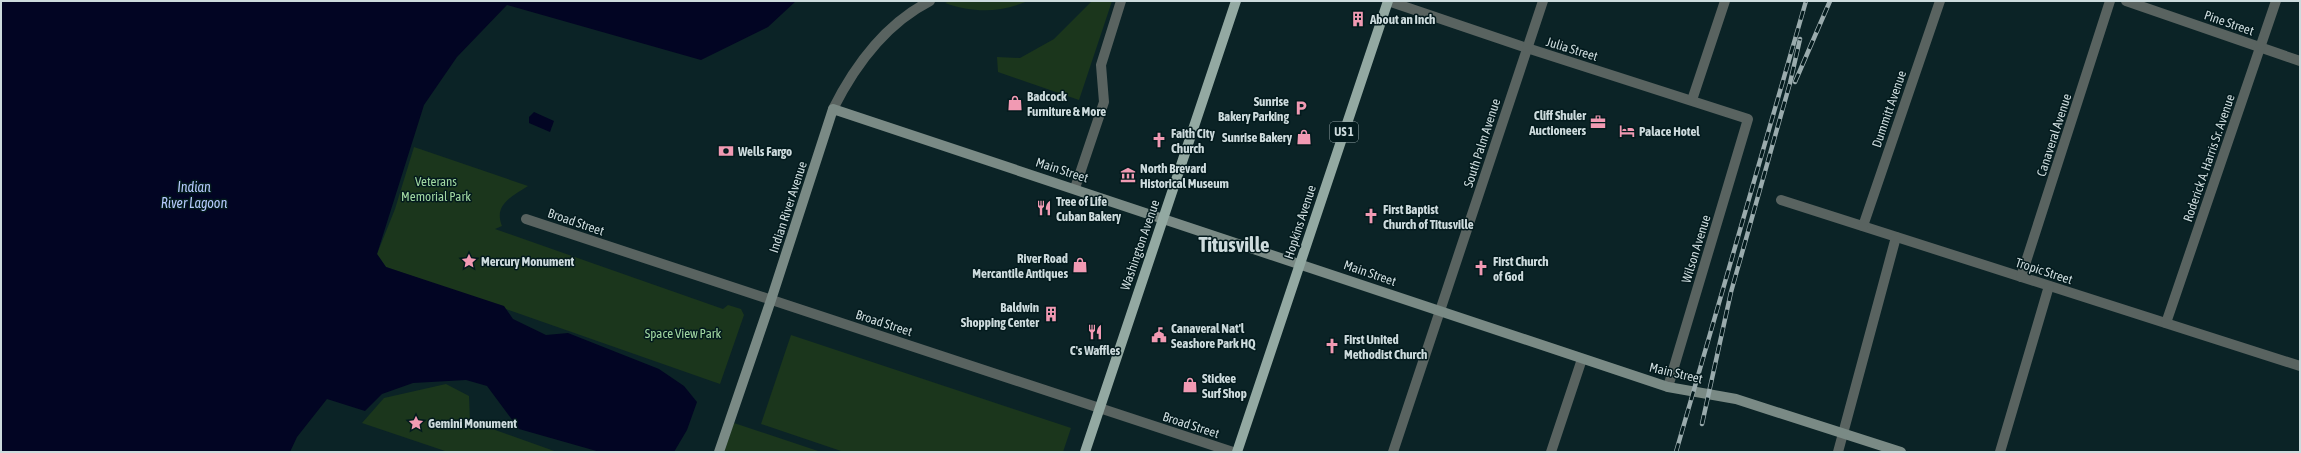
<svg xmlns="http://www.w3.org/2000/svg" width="2301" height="453" viewBox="0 0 2301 453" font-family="'Asap Condensed',sans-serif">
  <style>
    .green { fill: #1b361c }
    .water { fill: #020523 }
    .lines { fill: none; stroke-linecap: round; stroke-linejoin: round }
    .street { stroke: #596360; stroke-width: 10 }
    .secondary { stroke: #7a8a85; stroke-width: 10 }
    .primary { stroke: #93a9a2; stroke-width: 10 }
    .rail-casing { stroke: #9aabad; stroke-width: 4.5 }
    .rail { stroke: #031a1d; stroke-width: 3; stroke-dasharray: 9; stroke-linecap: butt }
    .labels { text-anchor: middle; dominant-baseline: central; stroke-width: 3; stroke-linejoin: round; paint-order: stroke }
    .shield { fill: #031a1d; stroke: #90a1a3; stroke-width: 1 }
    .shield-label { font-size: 12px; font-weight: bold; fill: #cddbdd }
    .poi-label { font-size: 13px; font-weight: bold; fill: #cddbdd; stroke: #031a1d; text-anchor: start }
    .street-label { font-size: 13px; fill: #cddbdd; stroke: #031a1d }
    .park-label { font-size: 13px; fill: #a0d7a1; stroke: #031a1d }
    .water-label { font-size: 14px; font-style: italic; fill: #b5c9fc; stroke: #031a1d }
    .town-label { font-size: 21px; font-weight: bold; fill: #cddbdd; stroke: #031a1d }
  </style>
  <rect width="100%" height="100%" fill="#0b2326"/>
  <g class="green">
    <path d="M950,1H1028C999,13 974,13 945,3Z"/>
    <polygon points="1092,1 1112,1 1079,100 998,72 997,57 1020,58 1054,39"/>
    <path d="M414,147L528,186C513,196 493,204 502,226L495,229L723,309L728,305L741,309L744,315L720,384L386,267L377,254L395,209Z"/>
    <polygon points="791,335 1071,428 1063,452 844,452 761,424"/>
    <polygon points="446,384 469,396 470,421 557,452 448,452 362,423 384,398"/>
    <polygon points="734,423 821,452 724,452"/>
  </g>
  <g class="water">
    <polygon points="1,1 796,1 768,27 701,60 507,5 457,57 424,105 377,254 386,267 504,306 513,319 546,335 568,333 659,369 684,386 697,402 687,430 674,452 600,452 519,429 487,386 466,380 413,383 382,394 365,411 327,399 297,437 290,452 1,452"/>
    <polygon points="534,112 554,121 550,132 529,123 529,117"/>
  </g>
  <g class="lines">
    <g class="street">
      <polyline points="1388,1 1527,48 1748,119 1668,387"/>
      <polyline points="2126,1 2300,61"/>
      <polyline points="1692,100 1725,1"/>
      <path d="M833,109C855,65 885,24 930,1"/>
      <polyline points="1075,188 1104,102 1101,65 1121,1"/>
      <polyline points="1781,200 2300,366"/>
      <polyline points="526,219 1233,452"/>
      <polyline points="1863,226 1940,1"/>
      <polyline points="2021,277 2110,1"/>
      <polyline points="2166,323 2276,1"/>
      <polyline points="1393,452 1543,1"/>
      <polyline points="1551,452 1582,359"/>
      <polyline points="1838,452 1896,237"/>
      <polyline points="2000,452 2049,286"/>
    </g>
    <polyline class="secondary" points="719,452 771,300 833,109 1668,387 1736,399 1901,452"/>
    <g class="primary">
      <polyline points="1085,452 1236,1"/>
      <polyline points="1237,452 1388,1"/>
    </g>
    <g class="rail-casing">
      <g id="rail">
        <polyline points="1795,82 1830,1"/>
        <polyline points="1702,424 1731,292 1790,83 1800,39"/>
        <polyline points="1676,452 1806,1"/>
      </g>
    </g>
    <use href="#rail" class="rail"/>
  </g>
  <defs>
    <g id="building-bare" transform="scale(1.2)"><path d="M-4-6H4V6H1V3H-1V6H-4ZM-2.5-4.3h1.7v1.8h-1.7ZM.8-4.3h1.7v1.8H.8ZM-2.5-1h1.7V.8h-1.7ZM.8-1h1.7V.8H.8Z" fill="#f19ab3" stroke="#031a1d" stroke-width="2.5" paint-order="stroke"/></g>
    <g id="shop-bare" transform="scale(1.2)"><path d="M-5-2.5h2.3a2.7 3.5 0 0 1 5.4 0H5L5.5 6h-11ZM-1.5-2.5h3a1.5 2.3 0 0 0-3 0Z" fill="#f19ab3" stroke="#031a1d" stroke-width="2.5" paint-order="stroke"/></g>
    <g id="parking-bare" transform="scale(1.2)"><path d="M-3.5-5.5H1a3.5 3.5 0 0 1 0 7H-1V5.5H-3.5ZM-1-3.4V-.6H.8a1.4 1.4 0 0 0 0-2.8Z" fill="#f19ab3" stroke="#031a1d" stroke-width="2.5" paint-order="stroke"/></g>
    <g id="office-bare" transform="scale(1.2)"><path d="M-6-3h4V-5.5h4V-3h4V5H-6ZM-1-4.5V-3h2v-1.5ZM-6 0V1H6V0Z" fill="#f19ab3" stroke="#031a1d" stroke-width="2.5" paint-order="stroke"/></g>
    <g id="hotel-bare" transform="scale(1.2)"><path d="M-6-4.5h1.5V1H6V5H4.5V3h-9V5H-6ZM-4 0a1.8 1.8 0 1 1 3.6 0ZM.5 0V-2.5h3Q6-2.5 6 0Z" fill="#f19ab3" stroke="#031a1d" stroke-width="2.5" paint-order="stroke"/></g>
    <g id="church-bare" transform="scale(1.2)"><path d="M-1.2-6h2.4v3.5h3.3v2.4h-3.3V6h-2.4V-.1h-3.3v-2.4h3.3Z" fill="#f19ab3" stroke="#031a1d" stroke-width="2.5" paint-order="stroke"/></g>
    <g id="bank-bare" transform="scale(1.2)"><path d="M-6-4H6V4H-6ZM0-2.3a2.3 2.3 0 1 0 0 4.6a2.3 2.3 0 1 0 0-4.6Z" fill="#f19ab3" stroke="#031a1d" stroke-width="2.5" paint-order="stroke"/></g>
    <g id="museum-bare" transform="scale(1.2)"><path d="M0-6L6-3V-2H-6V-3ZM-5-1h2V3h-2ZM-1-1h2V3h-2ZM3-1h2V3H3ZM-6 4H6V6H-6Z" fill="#f19ab3" stroke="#031a1d" stroke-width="2.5" paint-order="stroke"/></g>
    <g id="restaurant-bare" transform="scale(1.2)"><path d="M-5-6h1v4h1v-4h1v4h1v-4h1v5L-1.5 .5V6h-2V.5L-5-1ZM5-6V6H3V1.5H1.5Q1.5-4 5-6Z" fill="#f19ab3" stroke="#031a1d" stroke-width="2.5" paint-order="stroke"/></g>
    <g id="sight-bare" transform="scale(1.2)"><path d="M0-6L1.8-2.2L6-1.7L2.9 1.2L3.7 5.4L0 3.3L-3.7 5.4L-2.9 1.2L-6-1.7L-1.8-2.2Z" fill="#f19ab3" stroke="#031a1d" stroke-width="2.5" paint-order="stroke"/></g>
    <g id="civic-bare" transform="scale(1.2)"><path d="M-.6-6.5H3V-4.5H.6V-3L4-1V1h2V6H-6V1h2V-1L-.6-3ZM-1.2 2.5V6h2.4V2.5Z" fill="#f19ab3" stroke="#031a1d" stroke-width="2.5" paint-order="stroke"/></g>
  </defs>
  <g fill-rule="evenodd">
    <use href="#building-bare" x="1358" y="19"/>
    <use href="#shop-bare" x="1015" y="103"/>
    <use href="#parking-bare" x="1301" y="108"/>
    <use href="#office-bare" x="1598" y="122"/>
    <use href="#hotel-bare" x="1627" y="131"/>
    <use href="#shop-bare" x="1304" y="137"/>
    <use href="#church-bare" x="1159" y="140"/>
    <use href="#bank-bare" x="726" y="151"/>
    <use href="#museum-bare" x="1128" y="175"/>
    <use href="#restaurant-bare" x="1044" y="208"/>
    <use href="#church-bare" x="1371" y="216"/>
    <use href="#sight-bare" x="469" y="261"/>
    <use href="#shop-bare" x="1080" y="265"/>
    <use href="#church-bare" x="1481" y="268"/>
    <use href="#building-bare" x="1051" y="314"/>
    <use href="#restaurant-bare" x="1095" y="332"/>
    <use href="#civic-bare" x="1159" y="335"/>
    <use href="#church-bare" x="1332" y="346"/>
    <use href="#shop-bare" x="1190" y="385"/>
    <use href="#sight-bare" x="416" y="423"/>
  </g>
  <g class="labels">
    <rect class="shield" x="1330" y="122" width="28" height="20" rx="3"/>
    <g class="shield-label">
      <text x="1344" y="132">US 1</text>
    </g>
    <g class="poi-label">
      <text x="1370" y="19">About an Inch</text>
      <text x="1027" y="96">Badcock<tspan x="1027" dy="15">Furniture &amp; More</tspan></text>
      <text x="1289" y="101" text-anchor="end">Sunrise<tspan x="1289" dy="15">Bakery Parking</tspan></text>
      <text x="1586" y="115" text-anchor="end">Cliff Shuler<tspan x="1586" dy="15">Auctioneers</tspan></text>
      <text x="1639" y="131">Palace Hotel</text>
      <text x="1171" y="133">Faith City<tspan x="1171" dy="15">Church</tspan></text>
      <text x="1292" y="137" text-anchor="end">Sunrise Bakery</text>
      <text x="738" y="151">Wells Fargo</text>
      <text x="1140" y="168">North Brevard<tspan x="1140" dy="15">Historical Museum</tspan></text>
      <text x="1056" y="201">Tree of Life<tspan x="1056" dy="15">Cuban Bakery</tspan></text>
      <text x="1383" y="209">First Baptist<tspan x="1383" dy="15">Church of Titusville</tspan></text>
      <text x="1068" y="258" text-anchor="end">River Road<tspan x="1068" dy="15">Mercantile Antiques</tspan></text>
      <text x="481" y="261">Mercury Monument</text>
      <text x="1493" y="261">First Church<tspan x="1493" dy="15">of God</tspan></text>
      <text x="1039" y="307" text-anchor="end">Baldwin<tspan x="1039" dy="15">Shopping Center</tspan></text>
      <text x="1171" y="328">Canaveral Nat'l<tspan x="1171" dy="15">Seashore Park HQ</tspan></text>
      <text x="1344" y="339">First United<tspan x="1344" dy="15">Methodist Church</tspan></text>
      <text x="1095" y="350" text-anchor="middle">C's Waffles</text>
      <text x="1202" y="378">Stickee<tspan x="1202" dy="15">Surf Shop</tspan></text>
      <text x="428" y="423">Gemini Monument</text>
    </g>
    <g class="street-label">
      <text transform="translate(2229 23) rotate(19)">Pine Street</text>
      <text transform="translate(1572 49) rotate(17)">Julia Street</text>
      <text transform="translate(1889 109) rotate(-71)">Dummitt Avenue</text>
      <text transform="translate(2054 135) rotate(-72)">Canaveral Avenue</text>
      <text transform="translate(1482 143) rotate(-72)">South Palm Avenue</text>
      <text transform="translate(2209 158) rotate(-71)">Roderick A. Harris Sr. Avenue</text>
      <text transform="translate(1062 170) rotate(18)">Main Street</text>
      <text transform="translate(788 207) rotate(-72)">Indian River Avenue</text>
      <text transform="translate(576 222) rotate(19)">Broad Street</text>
      <text transform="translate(1300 222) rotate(-72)">Hopkins Avenue</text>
      <text transform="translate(1140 245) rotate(-71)">Washington Avenue</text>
      <text transform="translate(1696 249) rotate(-73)">Wilson Avenue</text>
      <text transform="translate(2044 271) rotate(18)">Tropic Street</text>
      <text transform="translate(1370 273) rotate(19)">Main Street</text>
      <text transform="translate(884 323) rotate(18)">Broad Street</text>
      <text transform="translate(1676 373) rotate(13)">Main Street</text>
      <text transform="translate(1191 425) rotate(18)">Broad Street</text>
    </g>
    <g class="park-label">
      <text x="436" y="181">Veterans<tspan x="436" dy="15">Memorial Park</tspan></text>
      <text x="683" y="333">Space View Park</text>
    </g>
    <g class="water-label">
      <text x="194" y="187">Indian<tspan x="194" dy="16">River Lagoon</tspan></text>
    </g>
    <g class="town-label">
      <text x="1234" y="244">Titusville</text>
    </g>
  </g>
  <rect width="2301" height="453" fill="none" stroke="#cddbdd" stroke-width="4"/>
</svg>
